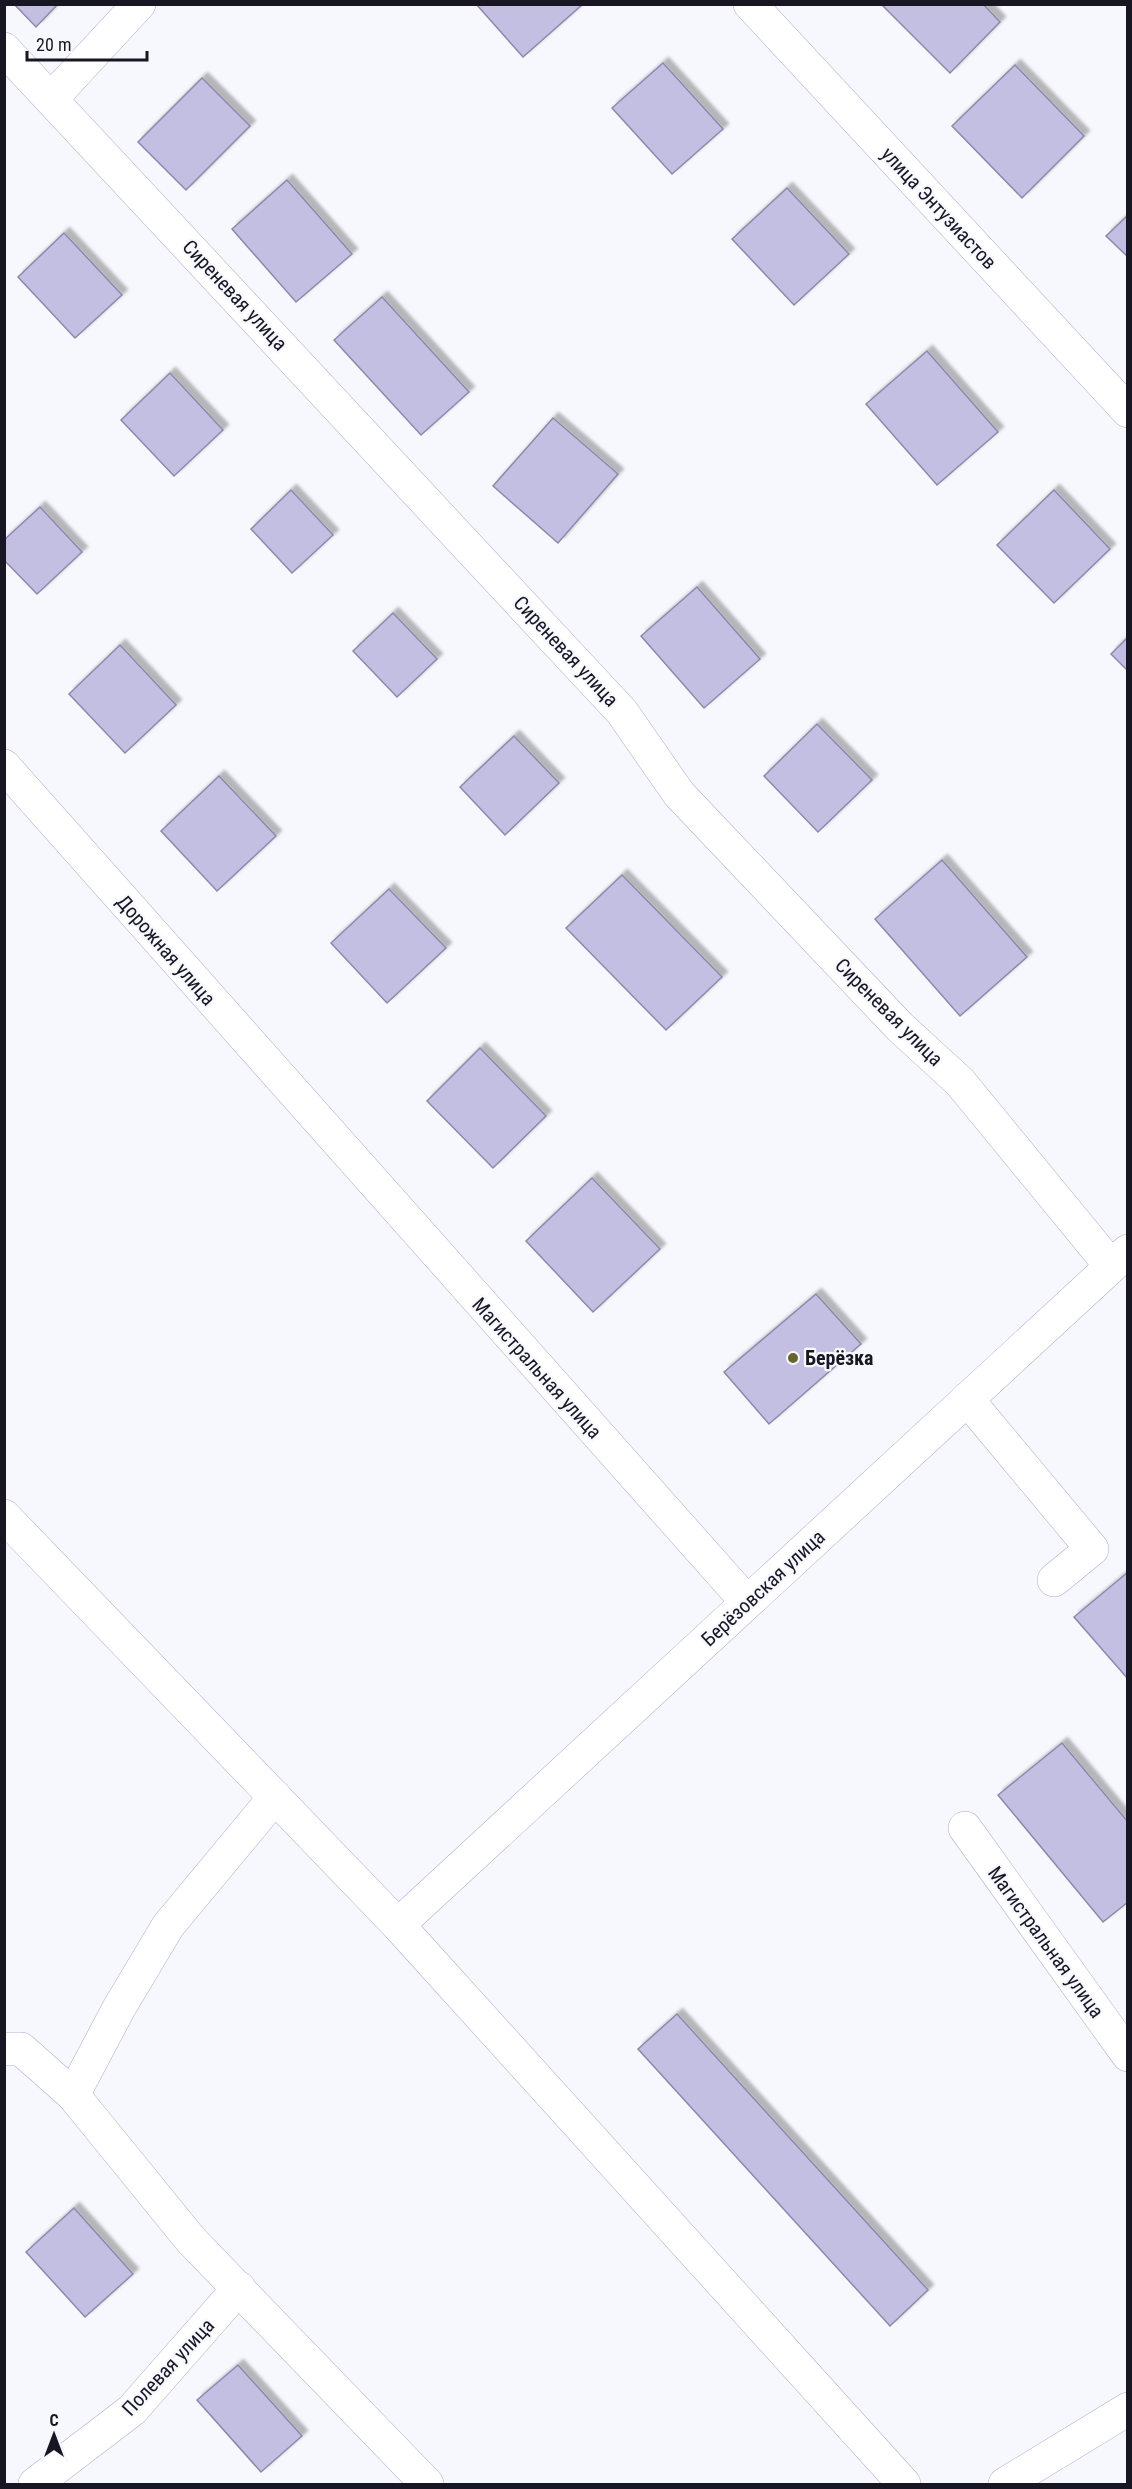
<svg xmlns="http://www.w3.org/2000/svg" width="1132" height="2489" viewBox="0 0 1132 2489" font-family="'Roboto Condensed',sans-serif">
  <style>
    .building { fill: #c2bfe2; stroke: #8c89aa; stroke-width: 1.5; filter: url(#shadow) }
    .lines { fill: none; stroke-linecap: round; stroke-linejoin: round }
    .minor-casing { stroke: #afaccf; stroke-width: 34 }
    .major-casing { stroke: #afaccf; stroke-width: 34 }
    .minor { stroke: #fff; stroke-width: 33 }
    .major { stroke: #fff; stroke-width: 33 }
    .poi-dot { fill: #676330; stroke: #f7f7fe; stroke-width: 2 }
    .labels { text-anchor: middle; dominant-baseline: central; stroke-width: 4.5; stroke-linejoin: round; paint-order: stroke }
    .street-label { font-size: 20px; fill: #171622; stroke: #f7f7fe }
    .poi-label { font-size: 20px; font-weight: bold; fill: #171622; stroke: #f7f7fe; text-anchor: start }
  </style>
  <defs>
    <filter id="shadow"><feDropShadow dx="5.5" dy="-5.5" stdDeviation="1.5" flood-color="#0004"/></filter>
  </defs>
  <rect width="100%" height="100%" fill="#f7f7fe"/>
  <g class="building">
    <polygon points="14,4 58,4 36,27"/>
    <polygon points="476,4 583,4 523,57"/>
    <polygon points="881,4 983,4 1000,22 950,73"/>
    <polygon points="663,63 723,129 672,174 612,108"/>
    <polygon points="1015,65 1084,136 1022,198 952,126"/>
    <polygon points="202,78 250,126 186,190 138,142"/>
    <polygon points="287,180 352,254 296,302 232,229"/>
    <polygon points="787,188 849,254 794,305 732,239"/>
    <polygon points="1128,215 1128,257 1106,236"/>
    <polygon points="64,233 122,295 75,338 18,277"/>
    <polygon points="382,297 469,392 421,435 334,340"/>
    <polygon points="927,351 998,432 937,485 866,404"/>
    <polygon points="170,373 223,430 174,476 121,420"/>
    <polygon points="553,418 618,474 558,543 493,486"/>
    <polygon points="291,490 333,535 292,573 251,529"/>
    <polygon points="1054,490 1110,549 1054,603 997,545"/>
    <polygon points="40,507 82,552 37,594 4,560 4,540"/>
    <polygon points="697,587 760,659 704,708 641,636"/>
    <polygon points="393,613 437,659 397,697 353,651"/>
    <polygon points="1128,637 1128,671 1111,654"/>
    <polygon points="120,645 176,705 125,753 69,694"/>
    <polygon points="817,724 872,780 818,832 764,776"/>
    <polygon points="514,736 559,783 505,835 460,787"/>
    <polygon points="219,776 276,836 217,891 161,831"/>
    <polygon points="942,860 1027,957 960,1016 875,919"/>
    <polygon points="622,875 722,977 666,1030 566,928"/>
    <polygon points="389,889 446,948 387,1003 331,943"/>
    <polygon points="480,1048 546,1116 493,1168 427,1101"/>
    <polygon points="592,1178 660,1249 593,1312 526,1241"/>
    <polygon points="816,1294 861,1344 769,1424 724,1372"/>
    <polygon points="1128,1572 1128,1679 1074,1617"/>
    <polygon points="1062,1743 1128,1822 1128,1902 1103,1922 998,1795"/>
    <polygon points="677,2014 928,2290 890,2326 638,2049"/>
    <polygon points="74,2208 133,2274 85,2317 26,2252"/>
    <polygon points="238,2365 302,2436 261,2472 197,2400"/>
  </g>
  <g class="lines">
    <g class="minor-casing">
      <g id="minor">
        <polyline points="750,4 1128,411"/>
        <polyline points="4,49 622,712 679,794 900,1027 960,1082 1111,1266"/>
        <polyline points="52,98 139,4"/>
        <polyline points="4,766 747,1602"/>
        <polyline points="967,1399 1092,1549 1054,1580"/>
        <polyline points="275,1797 168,1926 119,2008 73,2095 191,2240 427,2484"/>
        <polyline points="965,1828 1128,2055"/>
        <polyline points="398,1925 1128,1251"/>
        <polyline points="4,2049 21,2049 73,2095"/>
        <polyline points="35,2484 132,2410 239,2288"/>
        <polyline points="1005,2484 1128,2409"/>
      </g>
    </g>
    <g class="major-casing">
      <polyline id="major" points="4,1516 398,1925 904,2484"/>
    </g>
    <use href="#minor" class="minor"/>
    <use href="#major" class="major"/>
  </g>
  <circle class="poi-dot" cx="793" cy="1358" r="6"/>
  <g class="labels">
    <g class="street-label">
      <text transform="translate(939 208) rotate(47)">улица Энтузиастов</text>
      <text transform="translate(235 295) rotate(47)">Сиреневая улица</text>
      <text transform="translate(566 651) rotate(47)">Сиреневая улица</text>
      <text transform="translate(166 950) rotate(49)">Дорожная улица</text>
      <text transform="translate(889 1012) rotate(45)">Сиреневая улица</text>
      <text transform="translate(537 1368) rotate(48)">Магистральная улица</text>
      <text transform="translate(763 1588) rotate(-43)">Берёзовская улица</text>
      <text transform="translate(1046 1942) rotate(54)">Магистральная улица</text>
      <text transform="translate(168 2367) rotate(-47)">Полевая улица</text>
    </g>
    <g class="poi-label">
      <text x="805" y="1358">Берёзка</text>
    </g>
  </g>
  <rect width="1132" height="2489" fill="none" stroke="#171622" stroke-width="12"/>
  <g transform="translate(54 2435)" stroke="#f7f7fe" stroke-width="4.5" paint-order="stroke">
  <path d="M0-4.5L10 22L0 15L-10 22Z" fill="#171622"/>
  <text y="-9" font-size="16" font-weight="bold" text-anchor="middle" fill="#171622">С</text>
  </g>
  <path d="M27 51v9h120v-9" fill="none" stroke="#171622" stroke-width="3"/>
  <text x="36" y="51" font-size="18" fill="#171622" stroke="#f7f7fe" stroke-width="4.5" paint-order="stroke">20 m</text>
</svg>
